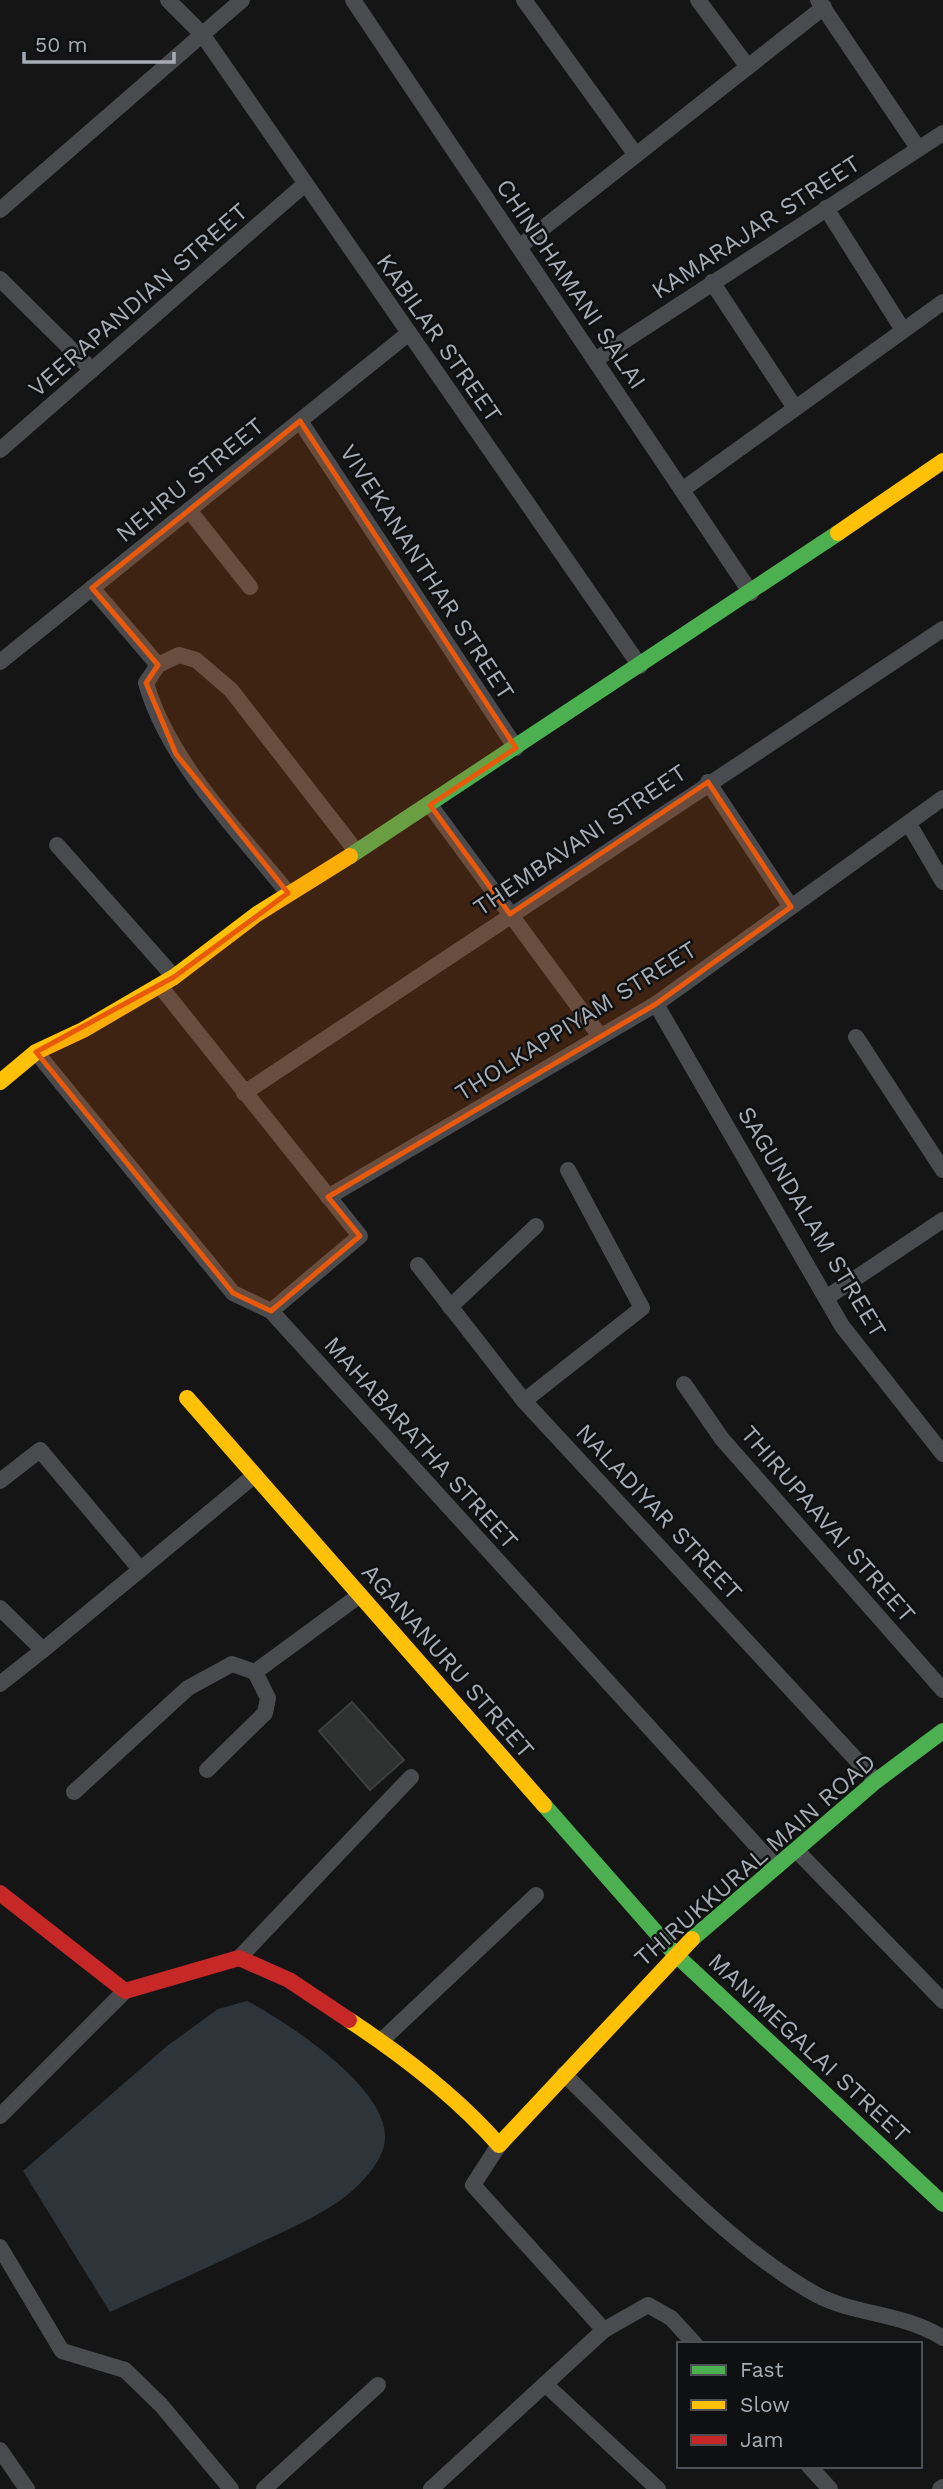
<svg xmlns="http://www.w3.org/2000/svg" width="943" height="2489" viewBox="0 0 943 2489" font-family="'Work Sans',sans-serif">
  <style>
    .water { fill: #2d353a }
    .building { fill: #2f3030; stroke: #3e3f41; stroke-width: 2 }
    .lines { fill: none; stroke-linecap: round; stroke-linejoin: round }
    .street { stroke: #4a4b4e; stroke-width: 16 }
    .fast { stroke: #4caf50; stroke-width: 16 }
    .slow { stroke: #ffc107; stroke-width: 16 }
    .jam { stroke: #c62828; stroke-width: 16 }
    .marked { fill: #e8590c; fill-opacity: 0.2; stroke: #e8590c; stroke-width: 5; stroke-linejoin: round }
    .labels { text-anchor: middle; dominant-baseline: central; stroke-width: 5; stroke-linejoin: round; paint-order: stroke }
    .street-label { font-size: 24px; fill: #a7adb5; stroke: #0f1011 }
  </style>
  <rect width="100%" height="100%" fill="#151515"/>
  <path class="water" d="M247,2001C287,2022 387,2087 385,2138C385,2157 366,2179 352,2191C327,2213 285,2231 255,2245C206,2268 158,2290 110,2312L23,2171L167,2046L218,2009Z"/>
  <polygon class="building" points="352,1702 404,1760 370,1790 319,1731"/>
  <g class="lines">
    <g class="street">
      <polyline points="168,0 202,34 640,666"/>
      <polyline points="353,0 751,593"/>
      <polyline points="524,0 636,155"/>
      <polyline points="698,0 748,67"/>
      <polyline points="818,0 918,148"/>
      <polyline points="826,208 903,330"/>
      <polyline points="0,210 242,0"/>
      <polyline points="519,247 824,7"/>
      <polyline points="0,279 92,370"/>
      <polyline points="712,282 795,408"/>
      <polyline points="595,360 943,133"/>
      <polyline points="300,421 516,748"/>
      <polyline points="0,450 305,184"/>
      <polyline points="682,490 943,302"/>
      <polyline points="189,510 250,587"/>
      <polyline points="92,588 158,665 179,655 196,660 231,690 356,851"/>
      <polyline points="0,662 409,333"/>
      <path d="M158,665L146,683C169,763 237,829 288,893"/>
      <polyline points="708,782 791,907"/>
      <polyline points="430,805 600,1036"/>
      <polyline points="909,824 943,882"/>
      <polyline points="57,845 174,977"/>
      <polyline points="160,986 360,1236 271,1311"/>
      <polyline points="656,1004 842,1326 943,1454"/>
      <polyline points="856,1037 943,1170"/>
      <polyline points="36,1052 233,1293 271,1311 776,1867"/>
      <polyline points="244,1093 943,629"/>
      <polyline points="328,1197 656,1004 943,798"/>
      <polyline points="418,1265 524,1401 876,1781"/>
      <polyline points="826,1298 943,1220"/>
      <polyline points="450,1307 536,1226"/>
      <polyline points="684,1384 722,1439 943,1690"/>
      <polyline points="524,1401 642,1308 568,1170"/>
      <polyline points="0,1481 40,1450 140,1569"/>
      <polyline points="0,1608 43,1650 0,1684"/>
      <polyline points="43,1650 255,1475"/>
      <polyline points="207,1770 265,1713 268,1698 255,1672 360,1595"/>
      <polyline points="74,1792 188,1688 232,1664 255,1672"/>
      <polyline points="796,1850 943,2001"/>
      <polyline points="239,1958 411,1777"/>
      <polyline points="381,2041 536,1895"/>
      <path d="M564,2074C638,2145 729,2247 817,2295C855,2315 905,2313 943,2338"/>
      <polyline points="0,2116 125,1991"/>
      <polyline points="499,2145 473,2185 604,2330"/>
      <polyline points="0,2247 62,2351 125,2370 161,2405 231,2489"/>
      <polyline points="545,2384 658,2489"/>
      <polyline points="0,2450 27,2489"/>
      <polyline points="809,2466 830,2489"/>
      <polyline points="264,2489 378,2385"/>
      <polyline points="431,2489 604,2330 648,2305 671,2318 695,2344"/>
      <polyline points="940,2489 943,2487"/>
    </g>
    <g class="fast">
      <polyline points="350,856 838,533"/>
      <polyline points="544,1805 675,1954 943,2204"/>
      <polyline points="692,1939 876,1781 943,1731"/>
    </g>
    <g class="slow">
      <polyline points="838,533 943,461"/>
      <polyline points="0,1082 36,1052 83,1030 174,977 257,914 350,856"/>
      <polyline points="187,1398 544,1805"/>
      <path d="M349,2020C402,2055 457,2097 499,2145L692,1939"/>
    </g>
    <polyline class="jam" points="0,1893 125,1991 239,1958 289,1980 349,2020"/>
  </g>
  <path class="marked" d="M300,421L516,748L430,805L510,914L708,782L791,907L656,1004L328,1197L360,1236L271,1311L233,1293L36,1052L174,977L288,893L176,754L146,683L158,665L92,588Z"/>
  <g class="labels">
    <g class="street-label">
      <text transform="translate(756 227) rotate(-33)">KAMARAJAR STREET</text>
      <text transform="translate(571 284) rotate(56)">CHINDHAMANI SALAI</text>
      <text transform="translate(138 300) rotate(-41)">VEERAPANDIAN STREET</text>
      <text transform="translate(439 338) rotate(55)">KABILAR STREET</text>
      <text transform="translate(190 480) rotate(-39)">NEHRU STREET</text>
      <text transform="translate(427 572) rotate(57)">VIVEKANANTHAR STREET</text>
      <text transform="translate(580 840) rotate(-34)">THEMBAVANI STREET</text>
      <text transform="translate(576 1021) rotate(-32)">THOLKAPPIYAM STREET</text>
      <text transform="translate(812 1222) rotate(59)">SAGUNDALAM STREET</text>
      <text transform="translate(421 1443) rotate(48)">MAHABARATHA STREET</text>
      <text transform="translate(659 1512) rotate(47)">NALADIYAR STREET</text>
      <text transform="translate(828 1524) rotate(49)">THIRUPAAVAI STREET</text>
      <text transform="translate(448 1661) rotate(49)">AGANANURU STREET</text>
      <text transform="translate(755 1860) rotate(-41)">THIRUKKURAL MAIN ROAD</text>
      <text transform="translate(809 2048) rotate(43)">MANIMEGALAI STREET</text>
    </g>
  </g>
  <rect x="677" y="2342" width="245" height="126" fill="#0f1011" stroke="#4c4f53" stroke-width="2"/>
  <rect x="691" y="2365" width="35" height="10" fill="#4caf50" stroke="#4c4f53" stroke-width="2"/>
  <text x="740" y="2377" font-size="21" fill="#a7adb5">Fast</text>
  <rect x="691" y="2400" width="35" height="10" fill="#ffc107" stroke="#4c4f53" stroke-width="2"/>
  <text x="740" y="2412" font-size="21" fill="#a7adb5">Slow</text>
  <rect x="691" y="2435" width="35" height="10" fill="#c62828" stroke="#4c4f53" stroke-width="2"/>
  <text x="740" y="2447" font-size="21" fill="#a7adb5">Jam</text>
  <path d="M24 52v10h150v-10" fill="none" stroke="#a7adb5" stroke-width="3.5"/>
  <text x="35" y="52" font-size="21" fill="#a7adb5" stroke="#0f1011" stroke-width="5" paint-order="stroke">50 m</text>
</svg>
